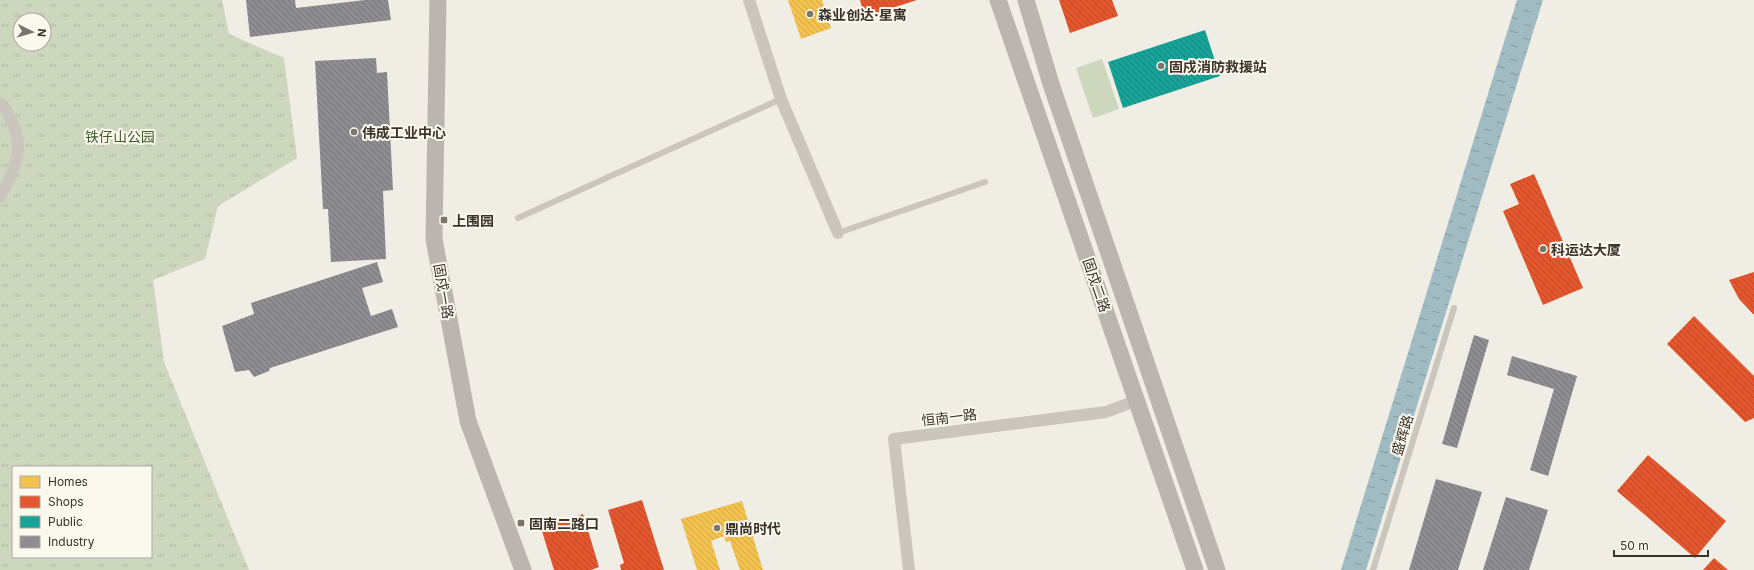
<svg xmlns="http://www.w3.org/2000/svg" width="1754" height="570" viewBox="0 0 1754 570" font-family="Inter,'Noto Sans SC',sans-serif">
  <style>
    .grass { fill: #cdd7be }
    .park { fill: url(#park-tufts); fill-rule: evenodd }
    .water { fill: url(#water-ripples) }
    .homes { fill: url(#homes-back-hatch) }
    .shops { fill: url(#shops-back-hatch) }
    .public { fill: url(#public-back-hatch) }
    .industry { fill: url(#industry-back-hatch) }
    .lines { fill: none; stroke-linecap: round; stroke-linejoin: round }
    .lane { stroke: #cac5bd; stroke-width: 6 }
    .street { stroke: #cac5bd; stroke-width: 12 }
    .secondary { stroke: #bab5ae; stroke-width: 17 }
    .poi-dot { fill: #7a746b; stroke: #fbf8ed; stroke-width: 1.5 }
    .labels { text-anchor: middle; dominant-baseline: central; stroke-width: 4; stroke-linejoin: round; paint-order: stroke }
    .poi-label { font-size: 14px; font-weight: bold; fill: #3b332a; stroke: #fbf8ed; text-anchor: start }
    .park-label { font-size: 14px; fill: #405b2d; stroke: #fbf8ed }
    .street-label { font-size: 14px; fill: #3b332a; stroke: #fbf8ed }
  </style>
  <defs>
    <pattern id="park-tufts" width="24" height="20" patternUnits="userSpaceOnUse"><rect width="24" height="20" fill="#cdd7be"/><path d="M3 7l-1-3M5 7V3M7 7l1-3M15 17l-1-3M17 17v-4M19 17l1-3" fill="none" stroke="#b1b9a3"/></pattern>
    <pattern id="water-ripples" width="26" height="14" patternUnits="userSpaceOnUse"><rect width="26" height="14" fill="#a0bbc2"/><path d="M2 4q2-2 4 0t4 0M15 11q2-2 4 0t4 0" fill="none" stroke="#84999e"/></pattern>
    <pattern id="homes-back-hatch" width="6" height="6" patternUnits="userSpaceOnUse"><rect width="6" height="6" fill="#f2c14e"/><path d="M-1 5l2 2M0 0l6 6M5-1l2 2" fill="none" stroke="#d0a644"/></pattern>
    <pattern id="shops-back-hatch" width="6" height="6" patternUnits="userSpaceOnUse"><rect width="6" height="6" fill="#e4572e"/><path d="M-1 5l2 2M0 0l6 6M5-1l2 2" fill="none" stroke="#ba4927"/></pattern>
    <pattern id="public-back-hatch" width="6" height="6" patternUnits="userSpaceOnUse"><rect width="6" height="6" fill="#17a398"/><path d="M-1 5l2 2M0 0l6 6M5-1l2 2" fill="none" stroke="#16857c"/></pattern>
    <pattern id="industry-back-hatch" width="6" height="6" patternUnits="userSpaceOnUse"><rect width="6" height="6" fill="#8d8d92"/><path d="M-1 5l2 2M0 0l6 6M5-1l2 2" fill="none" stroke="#747477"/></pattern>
  </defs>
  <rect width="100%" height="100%" fill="#f0ede4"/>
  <polygon class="grass" points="1102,59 1119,109 1093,118 1076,68"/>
  <path class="park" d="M0,0H222L229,34L284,58L297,158L218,206L205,259L153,280L164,362L249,570H0ZM20,20H44V44H20ZM13,467H151V557H13Z"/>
  <polygon class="water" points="1517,0 1543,0 1366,570 1341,570"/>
  <g class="homes">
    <polygon points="788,0 822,0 831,28 801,39"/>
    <polygon points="742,501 763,570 740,570 730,541 726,542 724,536 711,541 720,570 697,570 681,519"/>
  </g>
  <g class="shops">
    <polygon points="860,0 917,0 865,17"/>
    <polygon points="1059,0 1112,0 1118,16 1070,33"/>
    <polygon points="1534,174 1583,288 1543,305 1503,211 1519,204 1510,184"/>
    <polygon points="1754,272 1754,315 1739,299 1729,280"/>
    <polygon points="1694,316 1754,376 1754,418 1745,422 1667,344"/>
    <polygon points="1648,455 1726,521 1695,558 1617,491"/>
    <polygon points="642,500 664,570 621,570 620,565 624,563 608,510"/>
    <polygon points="583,514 599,567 591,570 554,570 541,528"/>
    <polygon points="1714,558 1728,570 1703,570"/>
  </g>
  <polygon class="public" points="1205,30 1220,76 1123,108 1108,62"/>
  <g class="industry">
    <polygon points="246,0 295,0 296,8 365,0 388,0 391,20 250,37"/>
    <polygon points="376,58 377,73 387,72 393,190 383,191 386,259 331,262 328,209 323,209 315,61"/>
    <polygon points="377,262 383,282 362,288 371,316 392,309 398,327 270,368 269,371 254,377 249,370 235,372 222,326 254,314 251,303"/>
    <polygon points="1474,335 1489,340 1457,448 1442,444"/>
    <polygon points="1512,356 1577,376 1548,476 1530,470 1554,389 1507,375"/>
    <polygon points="1436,479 1482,492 1458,570 1409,570"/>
    <polygon points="1506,497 1548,510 1529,570 1483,570"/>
  </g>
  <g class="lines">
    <g class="lane">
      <polyline points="518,218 781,99"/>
      <polyline points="838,233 985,182"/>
      <polyline points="1373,570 1454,308"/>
    </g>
    <g class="street">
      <polyline points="749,0 781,99 838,233"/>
      <path d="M0,103C5,106 7,113 10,118C27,148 14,170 0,197"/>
      <polyline points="909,570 894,439 1106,412 1138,400"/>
    </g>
    <g class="secondary">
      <polyline points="438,0 434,239 468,421 523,570"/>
      <polyline points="998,0 1195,570"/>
      <polyline points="1026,0 1051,84 1217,570"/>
    </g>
  </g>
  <g class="poi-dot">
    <circle cx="810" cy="14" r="4"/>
    <circle cx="1161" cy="66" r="4"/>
    <circle cx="354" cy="132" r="4"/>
    <rect x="440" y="216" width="8" height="8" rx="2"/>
    <circle cx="1543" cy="249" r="4"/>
    <rect x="517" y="519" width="8" height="8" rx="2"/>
    <circle cx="717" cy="528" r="4"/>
  </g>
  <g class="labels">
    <g class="poi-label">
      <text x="818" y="14">森业创达·星寓</text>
      <text x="1169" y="66">固戍消防救援站</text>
      <text x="362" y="132">伟成工业中心</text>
      <text x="452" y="220">上围园</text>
      <text x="1551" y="249">科运达大厦</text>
      <text x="529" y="523">固南二路口</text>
      <text x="725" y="528">鼎尚时代</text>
    </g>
    <g class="park-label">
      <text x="120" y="136">铁仔山公园</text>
    </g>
    <g class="street-label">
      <text transform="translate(1097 285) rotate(71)">固戍二路</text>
      <text transform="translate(444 291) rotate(80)">固戍一路</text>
      <text transform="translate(949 417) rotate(-7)">恒南一路</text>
      <text transform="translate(1402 435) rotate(-73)">盛辉路</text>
    </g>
  </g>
  <rect x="12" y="466" width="140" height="92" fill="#fbf8ed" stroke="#aea99f"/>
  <rect x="20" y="476" width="20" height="12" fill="#f2c14e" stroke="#aea99f"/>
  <text x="48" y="486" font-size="12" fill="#3b332a">Homes</text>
  <rect x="20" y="496" width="20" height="12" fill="#e4572e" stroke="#aea99f"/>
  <text x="48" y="506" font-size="12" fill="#3b332a">Shops</text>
  <rect x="20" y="516" width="20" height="12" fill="#17a398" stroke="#aea99f"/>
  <text x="48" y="526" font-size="12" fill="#3b332a">Public</text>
  <rect x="20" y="536" width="20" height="12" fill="#8d8d92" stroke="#aea99f"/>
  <text x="48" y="546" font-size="12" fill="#3b332a">Industry</text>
  <g transform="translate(32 32) rotate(95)"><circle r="19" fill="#fbf8ed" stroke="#aea99f"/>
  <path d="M0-3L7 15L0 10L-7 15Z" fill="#7a746b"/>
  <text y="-6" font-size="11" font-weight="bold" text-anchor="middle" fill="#3b332a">N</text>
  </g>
  <path d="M1614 550v6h94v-6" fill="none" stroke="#3b332a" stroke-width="2"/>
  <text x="1620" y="550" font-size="12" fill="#3b332a" stroke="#fbf8ed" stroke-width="3" paint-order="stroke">50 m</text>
</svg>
